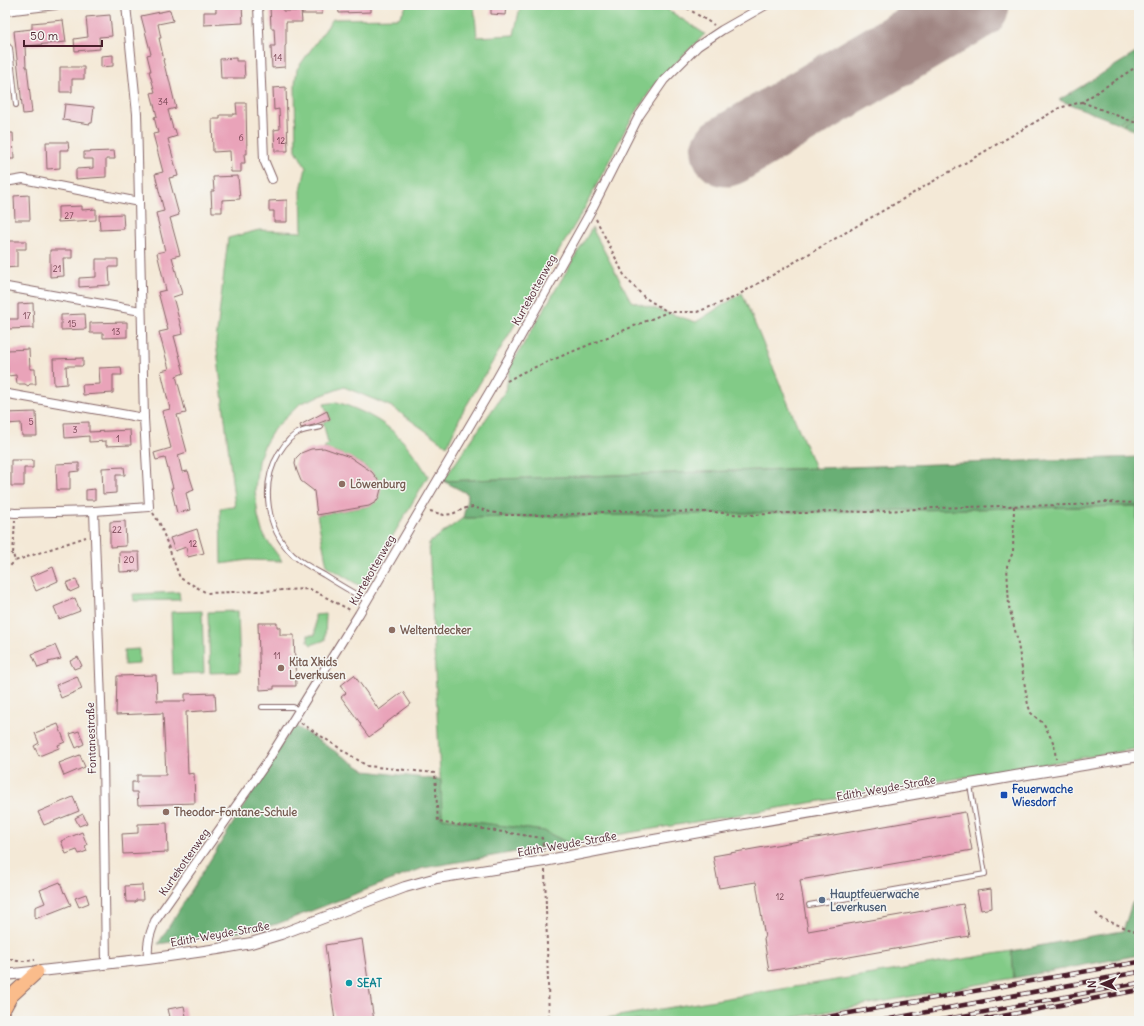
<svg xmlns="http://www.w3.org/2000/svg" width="1144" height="1026" viewBox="0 0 1144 1026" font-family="Delius,sans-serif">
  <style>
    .green { fill: #82cb87; stroke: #667559 }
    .forest { fill: #69af74; stroke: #5a6750 }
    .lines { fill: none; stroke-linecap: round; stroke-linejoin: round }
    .runway { stroke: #9f8481; stroke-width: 71 }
    .building { fill: #e9a3b9 }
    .service-casing { stroke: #866667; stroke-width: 6 }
    .minor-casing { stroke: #866667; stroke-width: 10 }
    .tertiary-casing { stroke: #866667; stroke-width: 12 }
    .primary-casing { stroke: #866667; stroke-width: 15 }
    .path { stroke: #866667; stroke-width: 2; stroke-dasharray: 3 3; stroke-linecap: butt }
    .service { stroke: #fff; stroke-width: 4 }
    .minor { stroke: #fff; stroke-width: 8 }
    .tertiary { stroke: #fff; stroke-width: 10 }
    .primary { stroke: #fabc8b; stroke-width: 13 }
    .rail-casing { stroke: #4a1f2b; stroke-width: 4.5 }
    .rail { stroke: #f6f6f2; stroke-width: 3; stroke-dasharray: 9; stroke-linecap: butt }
    .education-dot { fill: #8d6e63; stroke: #f6f6f2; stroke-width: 1.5 }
    .transit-dot { fill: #1a4fb4; stroke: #f6f6f2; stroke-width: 1.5 }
    .service-dot { fill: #5c6f8a; stroke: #f6f6f2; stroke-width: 1.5 }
    .culture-dot { fill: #0f9aa8; stroke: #f6f6f2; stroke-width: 1.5 }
    .labels { text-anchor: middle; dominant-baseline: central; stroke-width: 3; stroke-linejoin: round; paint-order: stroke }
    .number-label { font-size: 9px; fill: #72404e }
    .street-label { font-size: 11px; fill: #4a1f2b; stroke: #f6f6f2 }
    .education-label { font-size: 11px; font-weight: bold; fill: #785e54; stroke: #f6f6f2; text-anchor: start }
    .transit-label { font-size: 11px; font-weight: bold; fill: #164399; stroke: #f6f6f2; text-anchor: start }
    .service-label { font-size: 11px; font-weight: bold; fill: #4e5e75; stroke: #f6f6f2; text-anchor: start }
    .culture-label { font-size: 11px; font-weight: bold; fill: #0d838f; stroke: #f6f6f2; text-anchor: start }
  </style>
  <rect width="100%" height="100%" fill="#f6f6f2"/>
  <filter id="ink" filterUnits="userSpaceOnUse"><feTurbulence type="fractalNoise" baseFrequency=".025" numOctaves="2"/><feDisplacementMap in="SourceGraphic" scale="8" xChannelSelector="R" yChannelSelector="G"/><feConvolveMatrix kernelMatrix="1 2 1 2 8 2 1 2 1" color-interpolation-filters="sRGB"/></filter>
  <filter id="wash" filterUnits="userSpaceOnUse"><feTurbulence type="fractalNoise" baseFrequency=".012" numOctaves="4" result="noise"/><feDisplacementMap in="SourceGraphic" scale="16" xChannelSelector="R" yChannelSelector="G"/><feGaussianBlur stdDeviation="0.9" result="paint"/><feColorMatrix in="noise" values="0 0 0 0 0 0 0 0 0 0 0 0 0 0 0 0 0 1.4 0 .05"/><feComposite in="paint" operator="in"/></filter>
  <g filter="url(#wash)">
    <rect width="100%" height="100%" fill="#f4e9d7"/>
    <g class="green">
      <polygon points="407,5 474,5 477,37 514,35 520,7 662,6 705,34 656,82 626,128 583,211 462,413 447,446 392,407 344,387 301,403 274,429 265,444 258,461 255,490 258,516 262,531 266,539 282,561 248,560 221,564 220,508 235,507 216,341 228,238 259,230 302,232 301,190 306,168 296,150 295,84 297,69 333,19 399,18"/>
      <polygon points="1139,111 1139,133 1118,123"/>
      <polygon points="592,228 631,301 696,322 742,293 815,468 443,481 506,390 510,367"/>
      <path d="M337,402C382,417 404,435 428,476L364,585L360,586L327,566L317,515L369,506C375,502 379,500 380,492C384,469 341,453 324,448L328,443L323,422L330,419L324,404Z"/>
      <polygon points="1138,506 1135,749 568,843 544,831 442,818 429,543 463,518"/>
      <polygon points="179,592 180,600 134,601 133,594"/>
      <polygon points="202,611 204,673 173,674 171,612"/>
      <polygon points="238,611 240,672 210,673 208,612"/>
      <polygon points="326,614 325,640 311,645 308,642 308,635 315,635 315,615"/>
      <polygon points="139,649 139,664 124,665 124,650"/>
      <polygon points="1012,951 1014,978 775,1021 588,1021"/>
    </g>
    <g class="forest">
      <polygon points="1139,51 1139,111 1118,123 1059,100"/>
      <polygon points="1139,114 1139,131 1123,123"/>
      <polygon points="1139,457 1139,748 1135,749 1137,506 463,518 468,494 443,481"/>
      <polygon points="294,725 366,771 441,780 442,818 544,831 568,843 423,868 277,924 239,932 158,944"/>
      <polygon points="1139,899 1139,955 1014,978 1012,951 1091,936 1123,931 1132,903"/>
    </g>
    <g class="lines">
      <polyline class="runway" points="727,151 974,5"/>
    </g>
    <g id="blocks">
      <g class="building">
        <polygon points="242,5 243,23 204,25 204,12 216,12 216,6"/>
        <polygon points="301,5 322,5 322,14 302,14"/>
        <polygon points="338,5 371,5 371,12 339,13"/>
        <polygon points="491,5 506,5 505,15 491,14"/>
        <polygon points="270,6 283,6 283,11 301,11 302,22 286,22 286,45 285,46 285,67 272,68 271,46 275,46 274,28 271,28"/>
        <polygon points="170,10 173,21 158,24 161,38 159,38 164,60 163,60 167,76 168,75 176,108 168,110 173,129 175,129 177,136 168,139 178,176 169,178 179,215 170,218 180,255 172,257 182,294 173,297 183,334 174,336 184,373 176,376 186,413 177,415 187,452 178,455 182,472 188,471 194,490 186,493 190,510 177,513 171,488 173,488 165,458 156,460 154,453 171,448 162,411 170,409 161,371 169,369 159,332 168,330 158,292 166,290 157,253 165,251 156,213 164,211 155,174 163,172 153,134 158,133 154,117 157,116 151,93 155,92 149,71 151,71 147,55 151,54 141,16"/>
        <polygon points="110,15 112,36 99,37 100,49 75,51 74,39 88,37 86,17"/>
        <polygon points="63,20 66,42 25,46 26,67 27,67 32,113 23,114 14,31 32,29 32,23"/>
        <polygon points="113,55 113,66 101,67 101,56"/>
        <polygon points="236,58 236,61 244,61 245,78 221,78 220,59"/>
        <polygon points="60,67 84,67 84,79 72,79 72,92 60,92"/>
        <polygon points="286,87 288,151 275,151 274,130 280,129 279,109 274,110 273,88"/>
        <polygon points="236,103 246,103 247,154 244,154 245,163 241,163 241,172 231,172 230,151 213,152 212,119 220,119 220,115 233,115 233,114 237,114"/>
        <polygon points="65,104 94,107 92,123 90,123 90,124 63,120"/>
        <polygon points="5,133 13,133 14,159 5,159"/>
        <polygon points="46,142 68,142 69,150 60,150 60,168 47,169"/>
        <polygon points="114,151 115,159 106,159 106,177 76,179 76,169 93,168 93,159 84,159 84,152"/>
        <polygon points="238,176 240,199 222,200 222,212 212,212 211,191 214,191 213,177"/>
        <polygon points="29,195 30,220 15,220 14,196"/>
        <polygon points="287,200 287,222 274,222 274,211 269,211 269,201"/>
        <polygon points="82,206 82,210 96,209 96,220 58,222 58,207"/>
        <polygon points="123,214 124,229 100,230 99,215"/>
        <polygon points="5,241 26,241 26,249 17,249 17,267 5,268"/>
        <polygon points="50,250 72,250 72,258 63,258 64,276 50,277"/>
        <polygon points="96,259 118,259 118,267 109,267 110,285 79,287 79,278 96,277"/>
        <polygon points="33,303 34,328 8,329 8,319 18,319 18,304"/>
        <polygon points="85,314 86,329 61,330 61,315"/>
        <polygon points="127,322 127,337 103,338 103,333 90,333 90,323"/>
        <polygon points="29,349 30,369 35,369 36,384 30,384 28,386 25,384 17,384 16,375 8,376 7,350"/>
        <polygon points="83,358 83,366 66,366 67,384 54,385 53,359"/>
        <polygon points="121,367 122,375 113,375 113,393 83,395 82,385 100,384 99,368"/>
        <polygon points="327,411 330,419 314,425 301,428 300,425"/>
        <polygon points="36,412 37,436 22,436 21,423 5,424 5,413"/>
        <polygon points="89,422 89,432 130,430 131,445 106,446 106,441 89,442 89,436 65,438 64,423"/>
        <polygon points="324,448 350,457 372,472 378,480 381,489 379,497 376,502 369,506 317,515 314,491 301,481 297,471 295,464 296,458 301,453 311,449"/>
        <polygon points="11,460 33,460 33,468 24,468 24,486 11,486"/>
        <polygon points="79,463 79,471 70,472 70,490 57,490 56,464"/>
        <polygon points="124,467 125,475 116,475 116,493 103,494 102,468"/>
        <polygon points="95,489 95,500 86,500 86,490"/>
        <polygon points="125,521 126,546 110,547 110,522"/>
        <polygon points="197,529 204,553 188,557 186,547 175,551 170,538"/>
        <polygon points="119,552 139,552 140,571 120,572"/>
        <polygon points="53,567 58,581 36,591 30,577"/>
        <polygon points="76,579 79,588 70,592 66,583"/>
        <polygon points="75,598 80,611 59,619 54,607"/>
        <polygon points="258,623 277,623 277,627 280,627 280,635 294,635 296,686 274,686 274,689 260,690"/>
        <polygon points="55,645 61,659 48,662 49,664 38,668 32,654"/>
        <polygon points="78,657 82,666 74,669 70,661"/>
        <polygon points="156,675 157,701 185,701 185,694 215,693 216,710 186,712 188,774 194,773 195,803 138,805 137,792 132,792 132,782 137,782 137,775 166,775 163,713 116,715 117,676"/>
        <polygon points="354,675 379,710 403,692 411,704 382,726 383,727 369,737 360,725 361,724 341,697 346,693 340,686"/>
        <polygon points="77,676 82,689 61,698 56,685"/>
        <polygon points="58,724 65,742 58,745 59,748 39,756 34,746 39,743 35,733"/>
        <polygon points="79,731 84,744 76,748 70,734"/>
        <polygon points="80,755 85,767 64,776 59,763"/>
        <polygon points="73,797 79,811 44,825 38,812"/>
        <polygon points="965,812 972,850 800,880 808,931 963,904 969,936 769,971 764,939 765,938 756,882 719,888 713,856"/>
        <polygon points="83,814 87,823 79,826 75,818"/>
        <polygon points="167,823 168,852 123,854 122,834 138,833 138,824"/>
        <polygon points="82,832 87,845 85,846 87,851 79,854 77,850 66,854 61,841"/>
        <polygon points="60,882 64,893 65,892 71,905 35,919 35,907 45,903 40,890"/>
        <polygon points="142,885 143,900 136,900 136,902 126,902 125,886"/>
        <polygon points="991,889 992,908 981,910 977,891"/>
        <polygon points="86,894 89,903 79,907 75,898"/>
        <polygon points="362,939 374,1021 335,1021 325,945"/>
        <polygon points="184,1006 187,1021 171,1021 168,1009"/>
      </g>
    </g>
  </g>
  <g filter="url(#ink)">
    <use href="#blocks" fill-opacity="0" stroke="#866667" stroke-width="1"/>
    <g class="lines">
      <g class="service-casing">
        <g id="service">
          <polyline points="5,43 10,48 16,105"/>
          <path d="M321,427C314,429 307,429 300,432C291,435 284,445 279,453C260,484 266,529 293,555C302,563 313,569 324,575C338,584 352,592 366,600"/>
          <polyline points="262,707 293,707 299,710"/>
          <polyline points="809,905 985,874 970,785"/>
        </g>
      </g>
      <g class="minor-casing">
        <g id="minor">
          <polyline points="258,5 264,160 272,179"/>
          <polyline points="5,11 56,5"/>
          <polyline points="5,182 23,179 139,202"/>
          <polyline points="7,287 141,311"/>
          <polyline points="8,394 144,418"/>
          <polyline points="94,511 103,756 106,964"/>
          <polyline points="5,512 15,513 94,511 149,507 144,418 137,114 126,5"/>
          <path d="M148,959C147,943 149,936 155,921L265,765L359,614L490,391L592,209L639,116L664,80L698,46L722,30L766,5"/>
        </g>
      </g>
      <g class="tertiary-casing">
        <polyline id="tertiary" points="5,975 148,959 218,949 251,943 281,934 405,887 437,878 544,861 626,845 1021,775 1139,756"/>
      </g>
      <g class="primary-casing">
        <polyline id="primary" points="5,1007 11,996 37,972"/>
      </g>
      <g class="path">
        <polyline points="682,5 714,25"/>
        <polyline points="1082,102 1139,124"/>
        <polyline points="596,219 625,277 644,297 668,312"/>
        <polyline points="507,381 521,373 668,312 697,312 733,298 1049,114 1059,108 1082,102 1139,65"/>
        <polyline points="1014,506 1013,552 1007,566 1009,607 1017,638 1028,705 1031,713 1044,724 1054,744 1056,759"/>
        <polyline points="430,511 444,515 452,514 466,508 473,507 490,512 507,515 559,515 617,511 714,512 732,514 751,515 786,513 810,513 833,511 869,512 933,508 1002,506 1074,505 1105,502 1138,503 1139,506"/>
        <polyline points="153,513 160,524 180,578 207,593 310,589 352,611"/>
        <polyline points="15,520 13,554 15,561 86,537"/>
        <polyline points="5,555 13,554"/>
        <polyline points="5,568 9,567 15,561"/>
        <polyline points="301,723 367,766 435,773 438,822 542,838 544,852"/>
        <polyline points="545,870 549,1021"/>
        <polyline points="1096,913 1100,918 1134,931 1139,930"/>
        <path d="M5,956C14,963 23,961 35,960"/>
      </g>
      <use href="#service" class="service"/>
      <use href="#minor" class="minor"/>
      <use href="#tertiary" class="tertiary"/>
      <use href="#primary" class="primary"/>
      <g class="rail-casing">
        <g id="rail">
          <polyline points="804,1021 1139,962"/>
          <polyline points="879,1021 1139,972"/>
          <polyline points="936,1021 1139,983"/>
          <polyline points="976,1021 1139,990"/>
        </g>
      </g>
      <use href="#rail" class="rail"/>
    </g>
  </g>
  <g class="education-dot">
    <circle cx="342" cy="484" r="4"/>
    <circle cx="392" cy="630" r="4"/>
    <circle cx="281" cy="668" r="4"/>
    <circle cx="166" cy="812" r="4"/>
  </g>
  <rect class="transit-dot" x="1000" y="791" width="8" height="8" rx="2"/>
  <circle class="service-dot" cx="822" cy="900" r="4"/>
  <circle class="culture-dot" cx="349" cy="983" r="4"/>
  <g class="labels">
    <g class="number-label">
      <text x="278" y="57">14</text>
      <text x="163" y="101">34</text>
      <text x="241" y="137">6</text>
      <text x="281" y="140">12</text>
      <text x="69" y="215">27</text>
      <text x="57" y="268">21</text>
      <text x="27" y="315">17</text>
      <text x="72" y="323">15</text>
      <text x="116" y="331">13</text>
      <text x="31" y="421">5</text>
      <text x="75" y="429">3</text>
      <text x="118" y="438">1</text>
      <text x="117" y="529">22</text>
      <text x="193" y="543">12</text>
      <text x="129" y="559">20</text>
      <text x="277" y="655">11</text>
      <text x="780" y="896">12</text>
    </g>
    <g class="street-label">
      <text transform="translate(534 290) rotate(-61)">Kurtekottenweg</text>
      <text transform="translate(372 570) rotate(-60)">Kurtekottenweg</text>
      <text transform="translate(91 738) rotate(-92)">Fontanestraße</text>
      <text transform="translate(886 788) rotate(-10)">Edith-Weyde-Straße</text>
      <text transform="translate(567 844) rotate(-10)">Edith-Weyde-Straße</text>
      <text transform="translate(184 862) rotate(-55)">Kurtekottenweg</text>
      <text transform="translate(220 934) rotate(-10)">Edith-Weyde-Straße</text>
    </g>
    <g class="education-label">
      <text x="350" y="484">Löwenburg</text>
      <text x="400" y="630">Weltentdecker</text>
      <text x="289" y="662">Kita Xkids<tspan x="289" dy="13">Leverkusen</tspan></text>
      <text x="174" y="812">Theodor-Fontane-Schule</text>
    </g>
    <g class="transit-label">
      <text x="1012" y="789">Feuerwache<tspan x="1012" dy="13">Wiesdorf</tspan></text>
    </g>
    <g class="service-label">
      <text x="830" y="894">Hauptfeuerwache<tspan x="830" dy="13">Leverkusen</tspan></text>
    </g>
    <g class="culture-label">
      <text x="357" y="983">SEAT</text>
    </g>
  </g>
  <rect width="1144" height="1026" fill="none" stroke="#f6f6f2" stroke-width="20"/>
  <g transform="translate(1102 984) rotate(269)" stroke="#f6f6f2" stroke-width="3" paint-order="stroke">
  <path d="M0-3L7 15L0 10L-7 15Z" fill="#4a1f2b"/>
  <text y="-6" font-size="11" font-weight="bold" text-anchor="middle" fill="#4a1f2b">N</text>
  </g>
  <path d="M24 40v6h78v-6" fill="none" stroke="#4a1f2b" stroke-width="2"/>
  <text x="30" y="40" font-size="12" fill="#4a1f2b" stroke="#f6f6f2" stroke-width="3" paint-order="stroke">50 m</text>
</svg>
